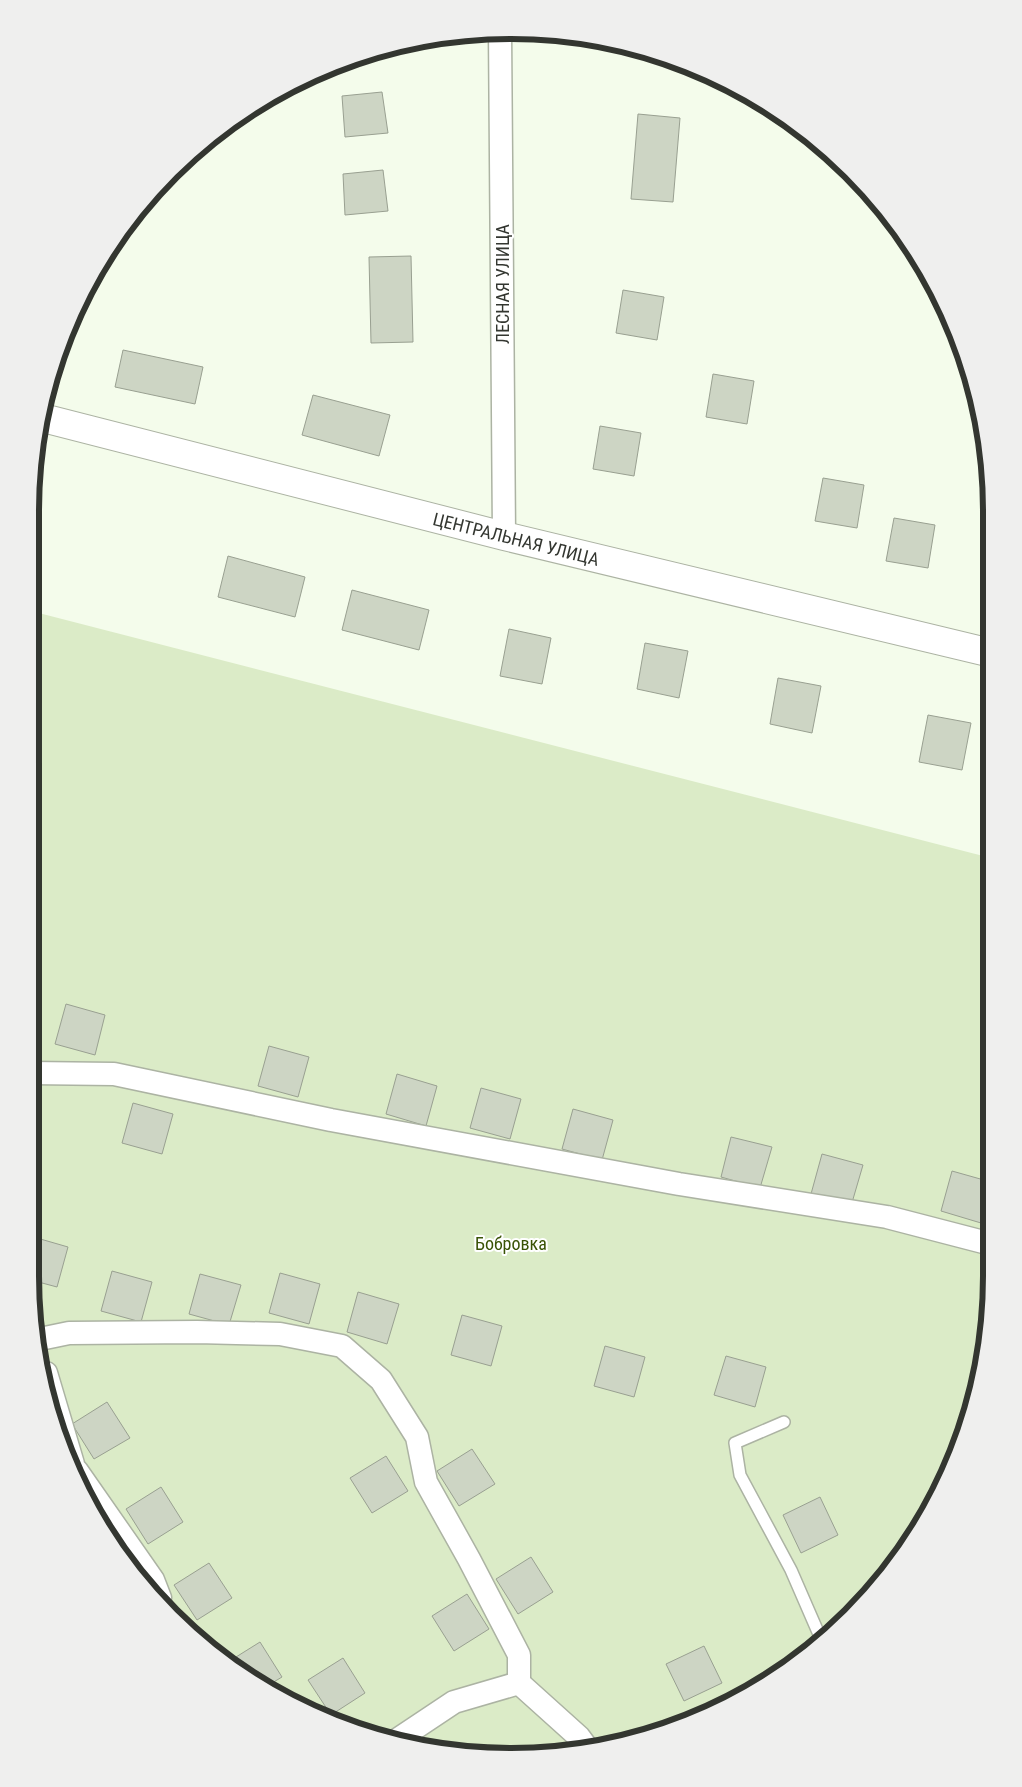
<svg xmlns="http://www.w3.org/2000/svg" width="1022" height="1787" viewBox="0 0 1022 1787" font-family="'Roboto Condensed',sans-serif">
  <style>
    .green { fill: #dbebc7 }
    .building { fill: #cdd5c4; stroke: #99a091 }
    .lines { fill: none; stroke-linecap: round; stroke-linejoin: round }
    .service-casing { stroke: #acb3a3; stroke-width: 14 }
    .minor-casing { stroke: #acb3a3; stroke-width: 25 }
    .tertiary-casing { stroke: #acb3a3; stroke-width: 30 }
    .service { stroke: #fff; stroke-width: 11 }
    .minor { stroke: #fff; stroke-width: 22 }
    .tertiary { stroke: #fff; stroke-width: 28 }
    .labels { text-anchor: middle; dominant-baseline: central; stroke-width: 4; stroke-linejoin: round; paint-order: stroke }
    .street-label { font-size: 18px; fill: #333630; stroke: #fff }
    .park-label { font-size: 18px; fill: #395205; stroke: #fff }
    .rim { fill: none; stroke: #333630; stroke-width: 6 }
  </style>
  <rect width="100%" height="100%" fill="#f4fceb"/>
  <polygon class="green" points="31,611 991,858 991,1308 966,1431 911,1543 804,1657 666,1731 511,1757 386,1741 244,1676 129,1569 55,1430 30,1276"/>
  <g class="building">
    <polygon points="382,92 388,133 345,137 342,96"/>
    <polygon points="638,114 680,118 673,202 631,199"/>
    <polygon points="383,170 388,211 345,215 343,174"/>
    <polygon points="411,256 413,342 371,343 369,257"/>
    <polygon points="623,290 664,297 657,340 616,333"/>
    <polygon points="123,350 203,367 195,404 115,387"/>
    <polygon points="713,374 754,381 747,424 706,417"/>
    <polygon points="313,395 390,415 379,456 302,435"/>
    <polygon points="600,426 641,433 634,476 593,469"/>
    <polygon points="823,478 864,485 857,528 815,521"/>
    <polygon points="894,518 935,525 928,568 886,561"/>
    <polygon points="228,556 305,577 295,617 218,597"/>
    <polygon points="352,590 429,610 419,650 342,630"/>
    <polygon points="509,629 551,638 542,684 500,676"/>
    <polygon points="645,643 688,651 679,698 637,689"/>
    <polygon points="778,678 821,686 812,733 770,724"/>
    <polygon points="928,715 971,723 962,770 919,762"/>
    <polygon points="66,1004 105,1015 95,1055 55,1044"/>
    <polygon points="269,1046 309,1057 298,1097 258,1086"/>
    <polygon points="397,1074 437,1086 426,1126 386,1114"/>
    <polygon points="481,1088 521,1099 510,1139 470,1128"/>
    <polygon points="133,1103 173,1114 162,1154 122,1143"/>
    <polygon points="573,1109 613,1120 602,1160 562,1149"/>
    <polygon points="731,1137 772,1147 760,1188 721,1177"/>
    <polygon points="822,1154 863,1165 851,1206 811,1194"/>
    <polygon points="952,1171 991,1182 981,1223 941,1211"/>
    <polygon points="30,1236 68,1247 57,1287 31,1280"/>
    <polygon points="112,1271 152,1282 141,1322 101,1311"/>
    <polygon points="280,1273 320,1284 309,1324 269,1313"/>
    <polygon points="200,1274 241,1285 229,1325 189,1314"/>
    <polygon points="358,1292 399,1304 387,1344 347,1332"/>
    <polygon points="462,1315 502,1326 491,1366 451,1355"/>
    <polygon points="605,1346 645,1357 634,1397 594,1386"/>
    <polygon points="726,1356 766,1367 755,1407 714,1395"/>
    <polygon points="107,1402 130,1438 94,1459 72,1424"/>
    <polygon points="472,1449 495,1484 459,1506 437,1471"/>
    <polygon points="386,1456 408,1491 372,1513 350,1478"/>
    <polygon points="161,1487 183,1522 148,1544 126,1509"/>
    <polygon points="820,1497 838,1535 801,1553 783,1515"/>
    <polygon points="531,1557 553,1592 518,1614 496,1579"/>
    <polygon points="209,1563 232,1598 197,1620 174,1585"/>
    <polygon points="467,1594 489,1629 454,1651 432,1616"/>
    <polygon points="260,1642 282,1677 267,1686 244,1676 228,1662"/>
    <polygon points="704,1646 722,1683 684,1701 666,1664"/>
    <polygon points="343,1658 365,1693 331,1715 308,1680"/>
  </g>
  <g class="lines">
    <g class="service-casing">
      <polyline id="service" points="784,1422 735,1443 740,1475 791,1570 821,1639"/>
    </g>
    <g class="minor-casing">
      <g id="minor">
        <polyline points="500,31 504,536"/>
        <polyline points="30,1073 114,1074 331,1120 679,1184 887,1217 991,1244"/>
        <polyline points="40,1339 69,1333 197,1332 280,1334 342,1346 381,1380 417,1437 426,1482 469,1559 519,1655 519,1683"/>
        <polyline points="46,1373 73,1464"/>
        <polyline points="77,1471 153,1580 160,1598"/>
        <polyline points="394,1742 454,1702 519,1683 579,1737 585,1745"/>
      </g>
    </g>
    <g class="tertiary-casing">
      <polyline id="tertiary" points="43,418 504,536 991,653"/>
    </g>
    <use href="#service" class="service"/>
    <use href="#minor" class="minor"/>
    <use href="#tertiary" class="tertiary"/>
  </g>
  <g class="labels">
    <g class="street-label">
      <text transform="translate(502 284) rotate(-90)">ЛЕСНАЯ УЛИЦА</text>
      <text transform="translate(516 539) rotate(14)">ЦЕНТРАЛЬНАЯ УЛИЦА</text>
    </g>
    <g class="park-label">
      <text x="511" y="1243">Бобровка</text>
    </g>
  </g>
  <path d="M0 0H1022V1787H0ZM511 39H511A472 472 0 0 1 983 511V1276A472 472 0 0 1 511 1748H511A472 472 0 0 1 39 1276V511A472 472 0 0 1 511 39Z" fill="#efefee" fill-rule="evenodd"/>
  <path class="rim" d="M511 39H511A472 472 0 0 1 983 511V1276A472 472 0 0 1 511 1748H511A472 472 0 0 1 39 1276V511A472 472 0 0 1 511 39Z"/>
</svg>
